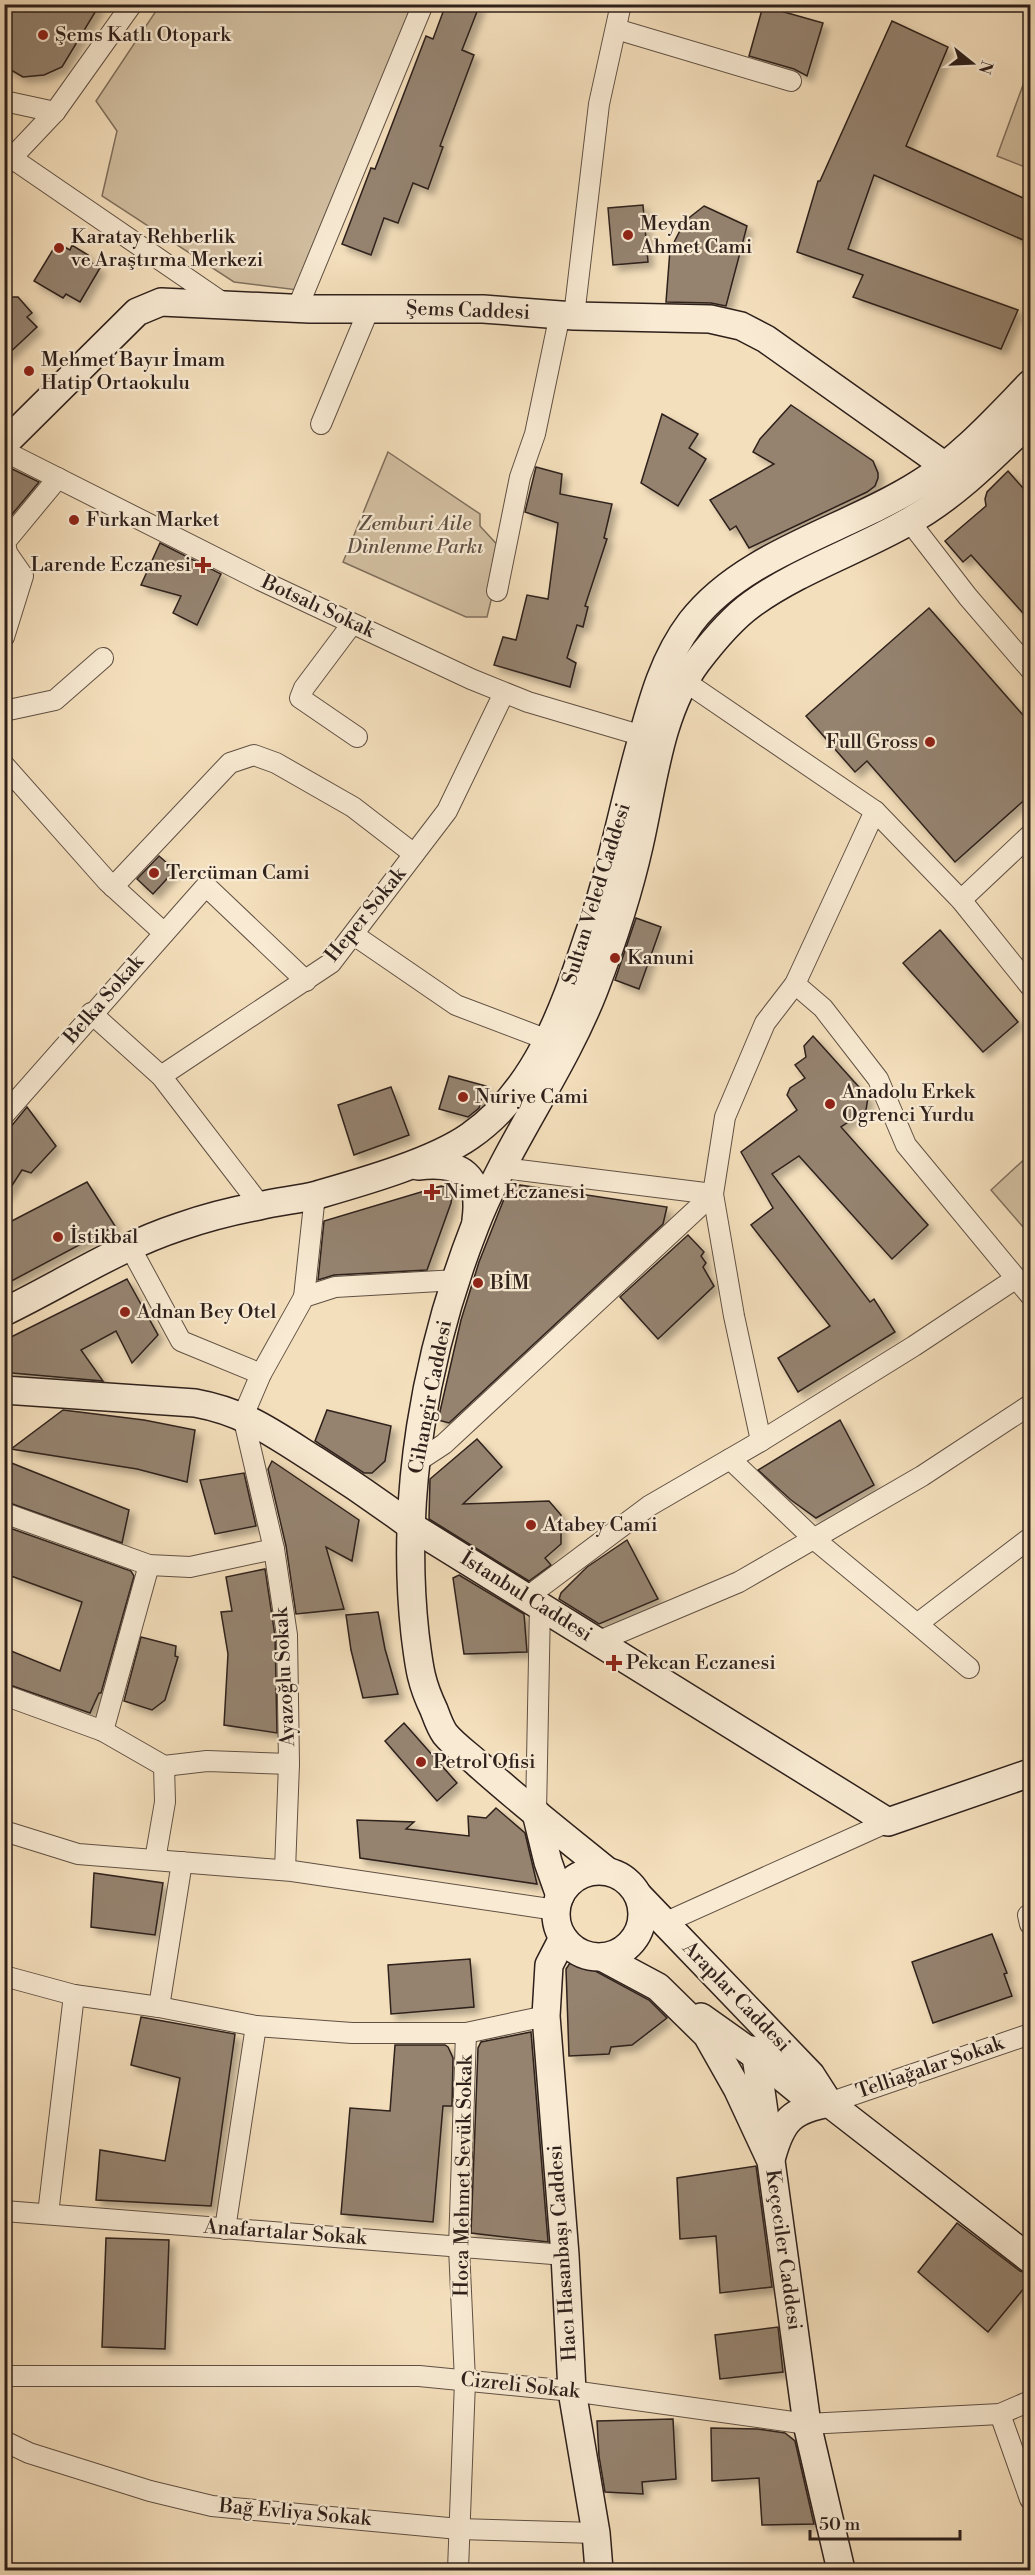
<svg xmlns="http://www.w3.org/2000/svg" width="1035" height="2575" viewBox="0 0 1035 2575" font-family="'Libre Bodoni',serif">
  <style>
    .green { fill: #d2bfa1; stroke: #80705e; stroke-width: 1.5 }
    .building { fill: #95836f; stroke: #2e201b; stroke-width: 1.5; filter: url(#shadow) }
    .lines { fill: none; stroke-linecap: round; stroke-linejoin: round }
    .street-casing { stroke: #605043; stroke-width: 22 }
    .secondary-casing { stroke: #2e201b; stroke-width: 30 }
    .street { stroke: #f8ead3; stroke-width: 20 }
    .secondary { stroke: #f8ead3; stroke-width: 27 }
    .poi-dot { fill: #8f2418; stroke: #f8ead3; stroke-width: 2 }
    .labels { text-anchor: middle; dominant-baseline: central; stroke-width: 4.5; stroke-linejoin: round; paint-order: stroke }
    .poi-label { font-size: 20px; fill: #2e201b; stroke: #f8ead3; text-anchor: start }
    .street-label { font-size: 20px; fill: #2e201b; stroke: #f8ead3 }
    .park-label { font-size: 20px; font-style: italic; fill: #5f5043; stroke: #f8ead3 }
  </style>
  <defs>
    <filter id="shadow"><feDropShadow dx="5.5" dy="5.5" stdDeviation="3" flood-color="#0004"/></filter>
  </defs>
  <rect width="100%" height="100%" fill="#f4dfbc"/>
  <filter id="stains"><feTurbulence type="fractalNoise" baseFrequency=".00333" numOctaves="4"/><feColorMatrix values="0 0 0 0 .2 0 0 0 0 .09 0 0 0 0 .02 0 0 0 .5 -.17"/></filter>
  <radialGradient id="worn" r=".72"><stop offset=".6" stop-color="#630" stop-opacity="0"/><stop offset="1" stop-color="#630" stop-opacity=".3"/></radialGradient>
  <g class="green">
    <polygon points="160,5 420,5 298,290 234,282 102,196 117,131 96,101"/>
    <polygon points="1030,66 1030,169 997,156"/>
    <polygon points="388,452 480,514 480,526 503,551 487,617 466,617 343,562"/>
    <polygon points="1030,1154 1030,1235 991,1190"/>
  </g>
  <g class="building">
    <polygon points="4,4 100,4 62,67 44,75 23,77 4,66"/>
    <polygon points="446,4 480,4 462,50 474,55 440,146 443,147 428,189 413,183 398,223 384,218 371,255 342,244 371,168 375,169 426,36 433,39"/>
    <polygon points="763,6 823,23 807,76 794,69 749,56"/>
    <polygon points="892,21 948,47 906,146 1030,201 1030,243 874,175 848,249 1018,310 1001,349 853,297 863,275 797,252 818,181 820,181"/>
    <polygon points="643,205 648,262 613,265 608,208"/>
    <polygon points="704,206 747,226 726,306 711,303 666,302 670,250 685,221"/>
    <polygon points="57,243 70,250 72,245 88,255 85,259 100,268 80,302 66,294 63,298 34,281"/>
    <polygon points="11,297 18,297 32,313 27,317 37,327 4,358 4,303"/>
    <polygon points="791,405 873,461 878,473 878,478 875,486 867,492 749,548 736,526 730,530 710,500 774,464 753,452 760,439"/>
    <polygon points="662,414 698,434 689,448 706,459 678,506 641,483"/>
    <polygon points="4,465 39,482 4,524"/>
    <polygon points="536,467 562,474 560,494 612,504 604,538 607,539 585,606 588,607 583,627 577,625 567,658 576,663 570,687 494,665 503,637 516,640 527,595 548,599 558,523 525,512"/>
    <polygon points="1008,471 1030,496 1030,621 971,555 963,562 945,541 986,506 985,499 987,492"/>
    <polygon points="160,543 221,574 197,625 173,613 181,596 141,585"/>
    <polygon points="929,608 1030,723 1030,795 955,862 867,761 855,772 806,716"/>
    <polygon points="159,856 175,870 153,894 137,879"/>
    <polygon points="636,918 661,927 639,989 615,980"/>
    <polygon points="940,930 1018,1022 983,1052 903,963"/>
    <polygon points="813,1036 868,1097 866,1110 841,1127 928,1225 892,1259 799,1156 772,1174 870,1302 874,1299 895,1332 798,1392 778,1358 830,1326 751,1225 773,1208 741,1152 797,1110 787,1095 790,1088 805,1078 795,1065 806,1057 804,1046"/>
    <polygon points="449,1076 486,1086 479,1108 468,1117 439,1109"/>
    <polygon points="391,1087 409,1135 354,1155 338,1105"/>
    <polygon points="27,1107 56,1146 31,1173 22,1170 4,1198 4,1135"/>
    <polygon points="87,1182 115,1226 4,1285 4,1225"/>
    <polygon points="520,1185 667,1207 663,1224 449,1423 438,1420 461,1320 479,1262 504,1199 511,1190"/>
    <polygon points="441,1186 453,1188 451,1203 427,1270 334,1275 318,1280 324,1221"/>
    <polygon points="688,1235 704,1252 701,1256 706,1263 703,1267 714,1286 658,1339 620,1297"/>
    <polygon points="127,1279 158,1335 132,1363 116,1331 81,1350 103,1381 12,1373 6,1369 9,1338"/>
    <polygon points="63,1410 144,1420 195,1430 187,1482 137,1469 11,1449"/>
    <polygon points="327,1410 391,1426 385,1461 372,1473 364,1473 315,1441"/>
    <polygon points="840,1420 874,1485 816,1518 791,1500 758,1470"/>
    <polygon points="477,1439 502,1467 463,1504 549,1501 561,1515 561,1544 545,1558 551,1565 529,1581 429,1519 430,1479"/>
    <polygon points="4,1460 129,1510 122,1543 4,1501"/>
    <polygon points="272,1461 359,1520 352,1561 326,1547 344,1609 296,1614 286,1546 268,1469"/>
    <polygon points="244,1473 256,1526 215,1534 200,1480"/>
    <polygon points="4,1526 131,1571 134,1576 101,1693 99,1693 90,1713 4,1683 4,1648 60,1671 82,1602 11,1576 12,1572 4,1570"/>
    <polygon points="627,1540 658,1599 599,1624 559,1599 561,1593 587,1567"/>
    <polygon points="265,1569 275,1636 277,1733 224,1725 228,1654 221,1612 232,1611 226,1577"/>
    <polygon points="459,1575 524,1614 527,1652 464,1654 453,1578"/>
    <polygon points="378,1612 385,1649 398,1694 363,1698 351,1650 346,1615"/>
    <polygon points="141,1637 176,1646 175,1656 178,1657 165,1700 152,1710 124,1701"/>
    <polygon points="404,1723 457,1783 437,1801 385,1741"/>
    <polygon points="496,1808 525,1833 537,1884 360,1858 357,1820 414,1822 406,1829 469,1836 468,1816 486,1818"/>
    <polygon points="94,1873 163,1883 155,1935 91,1927"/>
    <polygon points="992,1934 1007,1973 1004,1974 1012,1996 933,2023 912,1962"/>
    <polygon points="579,1956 586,1957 588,1965 595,1971 649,2000 667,2018 632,2045 611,2047 609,2054 569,2056 566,1969 572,1960"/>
    <polygon points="470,1959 474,2007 391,2014 388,1965"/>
    <polygon points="141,2017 235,2034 211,2206 96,2200 100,2150 165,2161 180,2078 131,2065"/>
    <polygon points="531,2032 548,2242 471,2233 478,2048 481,2042"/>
    <polygon points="395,2045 445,2045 448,2047 453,2058 452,2106 443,2106 433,2222 341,2214 350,2108 390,2111"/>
    <polygon points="756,2166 772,2287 720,2293 716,2236 680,2239 677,2178"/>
    <polygon points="957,2223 1020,2271 1030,2274 1030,2281 988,2332 918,2272"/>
    <polygon points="106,2238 169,2240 165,2349 102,2347"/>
    <polygon points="778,2327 783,2372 720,2379 715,2335"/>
    <polygon points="673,2419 676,2479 642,2482 643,2494 605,2492 599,2456 597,2421"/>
    <polygon points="711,2428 758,2429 785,2433 795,2441 814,2524 762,2525 759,2478 712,2481"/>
  </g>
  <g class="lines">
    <g class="street-casing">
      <g id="street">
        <polyline points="616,29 791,81"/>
        <polyline points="4,101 55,112"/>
        <polyline points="13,159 226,305"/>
        <polyline points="4,166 55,112 132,4"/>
        <polyline points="297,309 423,4"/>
        <polyline points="574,316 599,104 621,4"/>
        <polyline points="321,424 369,309"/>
        <polyline points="4,451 260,580 471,679 528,702 643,736"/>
        <polyline points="910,522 968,597 1030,669"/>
        <polyline points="497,591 520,477 535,434 560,314"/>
        <polyline points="352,624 304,688 300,698 357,737"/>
        <polyline points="4,637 23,576 7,553 5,542 58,478"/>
        <polyline points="674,674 875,811 961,900 1030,986"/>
        <polyline points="4,711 55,700 103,658"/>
        <polyline points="4,765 107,881 164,933"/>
        <polyline points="875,811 795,984 823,1008 878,1079 906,1145 1030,1295"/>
        <polyline points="113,887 230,763 254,755 276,763 353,807 414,854"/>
        <polyline points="961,900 1030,835"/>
        <polyline points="354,935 456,1005 548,1040"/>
        <polyline points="91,1013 161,1076 260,1205"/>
        <polyline points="161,1076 331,963 447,811 504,693"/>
        <polyline points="4,1115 206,886 306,981"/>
        <polyline points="130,1247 181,1341 261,1374"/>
        <polyline points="304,1297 315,1195"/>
        <polyline points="761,1441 914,1346 1015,1279"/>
        <polyline points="730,1459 814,1539 917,1624 1030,1538"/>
        <polyline points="415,1463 444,1444 713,1194 503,1168"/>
        <polyline points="4,1513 149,1565 190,1567 274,1549"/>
        <polyline points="526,1598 649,1506 761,1441 734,1316 713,1194 725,1117 765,1023 795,984"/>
        <polyline points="917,1624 969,1668"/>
        <polyline points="597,1642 739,1582 922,1476 1030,1405"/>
        <polyline points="4,1695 103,1731 164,1766 207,1761 289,1764"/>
        <polyline points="103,1731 149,1565"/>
        <polyline points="536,1813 540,1606"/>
        <polyline points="4,1831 78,1854 292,1871 556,1910"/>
        <polyline points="155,1860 165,1802 164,1766"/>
        <polyline points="285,1870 289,1764 287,1635 274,1549 243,1416 261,1374 304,1297 335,1287 457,1280"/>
        <polyline points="1030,1914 1028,1915 1030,1924"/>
        <polyline points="664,1923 888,1822"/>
        <polyline points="4,1976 74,1995 159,2007 256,2026 352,2033 466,2033 546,2016"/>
        <polyline points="159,2007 182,1862"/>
        <polyline points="829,2103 1030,2034"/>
        <polyline points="4,2211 565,2255"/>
        <polyline points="48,2214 74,1995"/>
        <polyline points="225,2229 256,2026"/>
        <polyline points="4,2376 419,2376 572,2391 807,2424 1000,2414 1030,2401"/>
        <polyline points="1000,2414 1030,2499"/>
        <polyline points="4,2441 29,2453 150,2491 212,2506 459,2529 596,2533"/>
        <polyline points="458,2570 465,2381 459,2247 466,2033"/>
      </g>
    </g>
    <g class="secondary-casing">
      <g id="secondary">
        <polyline points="4,444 137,312 161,302 310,309 483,309 574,316 710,319 741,326 766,339 945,466"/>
        <path d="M418,1166C462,1161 482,1176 476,1220"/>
        <path d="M4,1312C62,1284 118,1247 179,1227C205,1218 232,1211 259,1206C278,1201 298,1200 317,1195C362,1182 433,1162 470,1136C535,1091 563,1012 587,940C610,877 622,810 640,746C652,702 663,659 691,622C744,553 847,530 919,484C961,458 996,419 1030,384"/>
        <path d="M4,1390L195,1403C245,1412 274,1434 315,1460C348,1481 380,1503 411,1526L888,1822L1030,1773"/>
        <polyline points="536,1813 548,1862 560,1896"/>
        <path d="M607,1871C564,1836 519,1801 478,1764C467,1754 454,1745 445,1734C440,1727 437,1718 434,1710C420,1681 419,1665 415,1634C400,1497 425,1354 475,1226C507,1144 562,1072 594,990C612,943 628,895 639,846C653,786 659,713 697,662C713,641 731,619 752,604C799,570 857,551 908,522C955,496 992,458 1030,421"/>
        <circle cx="599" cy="1914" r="43"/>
        <polyline points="638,1895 811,2075 829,2103"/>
        <polyline points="563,1938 549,1965 546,2016 565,2255 572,2391 596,2533 599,2570"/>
        <polyline points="602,1957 658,1987 707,2035 737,2088 771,2161 807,2424 841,2570"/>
        <polyline points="701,2017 756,2056 799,2091 829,2103 1030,2259"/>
        <polyline points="753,2050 756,2056 767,2133"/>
        <path d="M772,2156C782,2120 792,2110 829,2103"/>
      </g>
    </g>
    <use href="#street" class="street"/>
    <use href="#secondary" class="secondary"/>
  </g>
  <g class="poi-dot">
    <circle cx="43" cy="35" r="6"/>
    <circle cx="628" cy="235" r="6"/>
    <circle cx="59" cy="248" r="6"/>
    <circle cx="29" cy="371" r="6"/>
    <circle cx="74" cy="520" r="6"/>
    <path d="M200 556h6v6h6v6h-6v6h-6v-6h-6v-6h6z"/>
    <circle cx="930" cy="742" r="6"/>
    <circle cx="154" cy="873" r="6"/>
    <circle cx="615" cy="958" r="6"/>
    <circle cx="463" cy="1097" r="6"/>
    <circle cx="830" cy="1104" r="6"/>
    <path d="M429 1183h6v6h6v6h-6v6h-6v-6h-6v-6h6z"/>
    <circle cx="58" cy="1237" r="6"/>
    <circle cx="478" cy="1283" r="6"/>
    <circle cx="125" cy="1312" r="6"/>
    <circle cx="531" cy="1525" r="6"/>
    <path d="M611 1654h6v6h6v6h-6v6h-6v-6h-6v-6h6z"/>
    <circle cx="421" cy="1762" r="6"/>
  </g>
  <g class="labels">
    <g class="poi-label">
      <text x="55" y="35">Şems Katlı Otopark</text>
      <text x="640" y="224">Meydan<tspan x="640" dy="23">Ahmet Cami</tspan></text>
      <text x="71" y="237">Karatay Rehberlik<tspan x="71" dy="23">ve Araştırma Merkezi</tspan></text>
      <text x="41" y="360">Mehmet Bayır İmam<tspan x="41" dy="23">Hatip Ortaokulu</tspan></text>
      <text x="86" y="520">Furkan Market</text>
      <text x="191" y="565" text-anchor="end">Larende Eczanesi</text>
      <text x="918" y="742" text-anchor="end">Full Gross</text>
      <text x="166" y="873">Tercüman Cami</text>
      <text x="627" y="958">Kanuni</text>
      <text x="842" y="1092">Anadolu Erkek<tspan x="842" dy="23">Ogrenci Yurdu</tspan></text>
      <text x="475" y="1097">Nuriye Cami</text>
      <text x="444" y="1192">Nimet Eczanesi</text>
      <text x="70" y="1237">İstikbal</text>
      <text x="490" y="1283">BİM</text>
      <text x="137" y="1312">Adnan Bey Otel</text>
      <text x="543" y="1525">Atabey Cami</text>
      <text x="626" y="1663">Pekcan Eczanesi</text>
      <text x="433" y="1762">Petrol Ofisi</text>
    </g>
    <g class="street-label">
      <text transform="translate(468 311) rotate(2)">Şems Caddesi</text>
      <text transform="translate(318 607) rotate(25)">Botsalı Sokak</text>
      <text transform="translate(597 894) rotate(-73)">Sultan Veled Caddesi</text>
      <text transform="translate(366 915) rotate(-51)">Heper Sokak</text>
      <text transform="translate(104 1000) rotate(-49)">Belka Sokak</text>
      <text transform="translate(431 1397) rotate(-79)">Cihangir Caddesi</text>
      <text transform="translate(526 1597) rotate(32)">İstanbul Caddesi</text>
      <text transform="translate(285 1677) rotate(-93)">Ayazoğlu Sokak</text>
      <text transform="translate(736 1997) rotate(46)">Araplar Caddesi</text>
      <text transform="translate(930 2068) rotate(-19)">Telliağalar Sokak</text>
      <text transform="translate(464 2176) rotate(-89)">Hoca Mehmet Sevük Sokak</text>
      <text transform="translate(285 2233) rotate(4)">Anafartalar Sokak</text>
      <text transform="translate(783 2250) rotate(82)">Keçeciler Caddesi</text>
      <text transform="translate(563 2253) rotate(-94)">Hacı Hasanbaşı Caddesi</text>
      <text transform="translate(520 2386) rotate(6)">Cizreli Sokak</text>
      <text transform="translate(295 2513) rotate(5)">Bağ Evliya Sokak</text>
    </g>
    <g class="park-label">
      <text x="415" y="524">Zemburi Aile<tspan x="415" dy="23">Dinlenme Parkı</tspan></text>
    </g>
  </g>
  <rect width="1035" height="2575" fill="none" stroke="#f4dfbc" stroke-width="24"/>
  <rect x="6" y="6" width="1023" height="2563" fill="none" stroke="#2e201b" stroke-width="3"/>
  <rect x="12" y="12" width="1011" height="2551" fill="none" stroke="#2e201b" stroke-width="1.5"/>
  <g transform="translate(972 63) rotate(108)" stroke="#f8ead3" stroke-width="4.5" paint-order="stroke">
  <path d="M0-4.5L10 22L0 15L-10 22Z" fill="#2e201b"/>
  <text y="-9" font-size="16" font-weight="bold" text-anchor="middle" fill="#2e201b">N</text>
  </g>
  <path d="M810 2530v9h150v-9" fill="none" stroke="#2e201b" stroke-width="3"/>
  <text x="819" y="2530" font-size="18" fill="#2e201b" stroke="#f8ead3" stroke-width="4.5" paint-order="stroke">50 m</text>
  <rect width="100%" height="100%" filter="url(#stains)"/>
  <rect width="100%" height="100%" fill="url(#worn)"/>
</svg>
